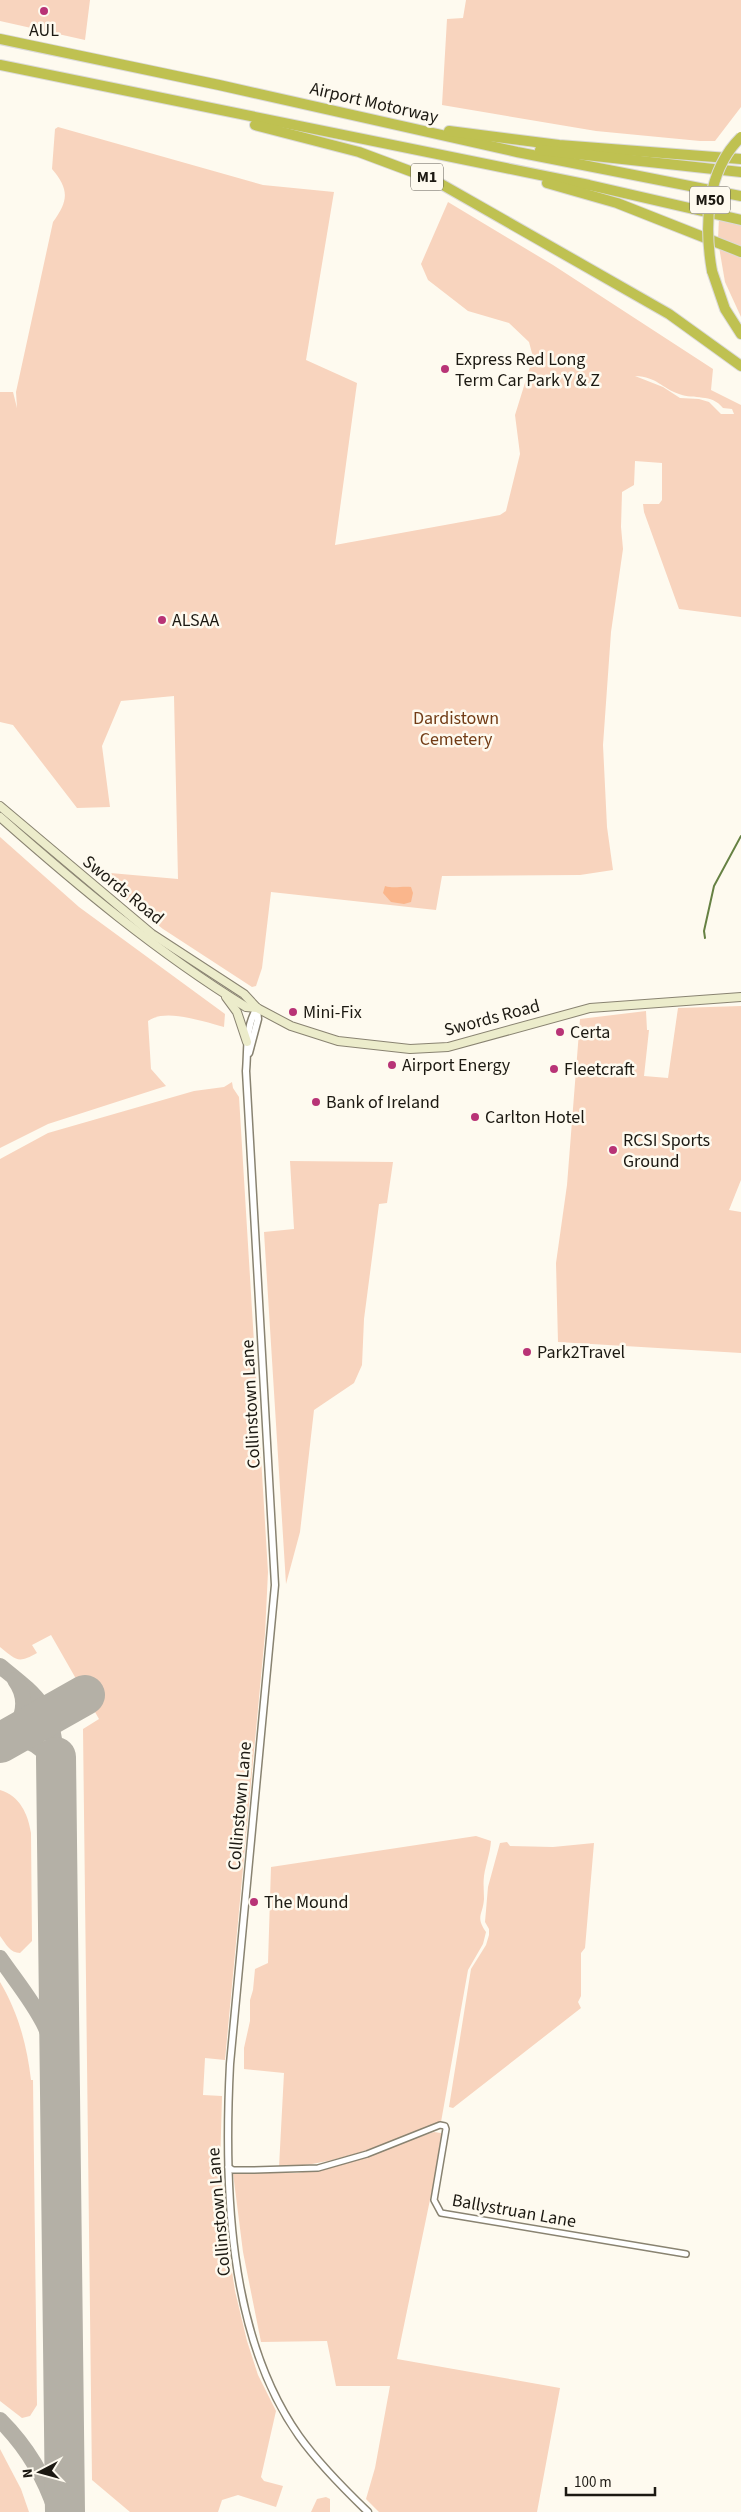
<svg xmlns="http://www.w3.org/2000/svg" width="741" height="2512" viewBox="0 0 741 2512" font-family="'Source Sans 3',sans-serif">
  <style>
    .green { fill: #f8d4be; fill-rule: evenodd }
    .forest { fill: #fab68c }
    .lines { fill: none; stroke-linecap: round; stroke-linejoin: round }
    .stream { stroke: #668143; stroke-width: 2 }
    .taxiway { stroke: #b4b0a6; stroke-width: 16 }
    .runway { stroke: #b4b0a6; stroke-width: 40 }
    .minor-casing { stroke: #898371; stroke-width: 8 }
    .tertiary-casing { stroke: #898371; stroke-width: 9 }
    .secondary-casing { stroke: #898371; stroke-width: 10 }
    .motorway-casing { stroke: #dbdad9; stroke-width: 12 }
    .minor { stroke: #fff; stroke-width: 5 }
    .tertiary { stroke: #fff; stroke-width: 6 }
    .secondary { stroke: #ececcb; stroke-width: 8 }
    .motorway { stroke: #bfc151; stroke-width: 10 }
    .motorway-bridge-casing { stroke: #dbdad9; stroke-width: 12; stroke-linecap: butt }
    .motorway-bridge { stroke: #bfc151; stroke-width: 10 }
    .poi-dot { fill: #b83376; stroke: #fefaef; stroke-width: 2 }
    .labels { text-anchor: middle; dominant-baseline: central; stroke-width: 5; stroke-linejoin: round; paint-order: stroke }
    .shield { fill: #fefaef; stroke: #605c54; stroke-width: 1 }
    .shield-label { font-size: 16px; font-weight: bold; fill: #1c1912 }
    .poi-label { font-size: 18px; fill: #1c1912; stroke: #fefaef; text-anchor: start }
    .street-label { font-size: 18px; fill: #1c1912; stroke: #fefaef }
    .park-label { font-size: 18px; fill: #723c16; stroke: #fefaef }
  </style>
  <rect width="100%" height="100%" fill="#fefaef"/>
  <g class="green">
    <polygon points="0,0 90,0 85,40 0,21"/>
    <polygon points="466,0 741,0 741,107 715,141 700,141 596,131 442,105 447,19 463,18"/>
    <path d="M58,127L263,185L334,192L306,360L357,383L335,545L500,515L506,511L520,454L515,415L533,357L529,342L509,323L468,311L428,280L421,264L448,202L553,265L713,369L711,390L741,405V617L679,609L644,512L643,504H659L662,500V463L635,461L634,485L622,492L621,527L623,549L611,632L603,745L607,827L613,870L580,875L442,876L436,910L271,892L262,968L256,986L252,987L163,929L86,868L87,866L99,872L178,879L174,696L121,701L102,746L110,807L77,808L13,725L0,722V392H13L17,408L16,392L53,222C68,201 70,190 52,169L55,129ZM635,376C658,377 661,388 679,394C695,400 711,393 723,408L732,409L734,414H721L709,402L699,399L680,398L663,387Z"/>
    <polygon points="719,218 741,224 741,249 718,239"/>
    <polygon points="719,247 741,257 741,317 725,282"/>
    <path d="M0,837L79,907L225,1014L224,1027C205,1022 165,1008 148,1021L151,1069L166,1086L48,1124L0,1148Z"/>
    <polygon points="741,1006 741,1180 729,1210 741,1212 741,1353 558,1342 556,1263 567,1185 580,1019 646,1011 647,1030 649,1030 644,1076 668,1078 678,1008"/>
    <path d="M232,1082L233,1088L239,1097L268,1572L265,1634L225,2060L205,2058L203,2095L222,2096L220,2168L225,2226L235,2291L247,2341L258,2375L276,2411L261,2477L264,2481L283,2486L276,2507L238,2495L222,2500L218,2512H130L92,2480L83,1729L99,1719L51,1635L32,1645L37,1653C18,1664 16,1660 0,1647V1159L48,1133L194,1091L224,1087Z"/>
    <polygon points="290,1161 393,1162 387,1203 379,1204 364,1319 362,1365 354,1383 314,1410 300,1532 286,1584 264,1232 294,1229"/>
    <path d="M0,1790C20,1796 28,1814 31,1833L32,1941L20,1953C10,1953 6,1944 0,1936Z"/>
    <path d="M476,1836L491,1841C490,1854 486,1863 484,1876C483,1884 484,1891 484,1899C483,1915 475,1916 486,1932L483,1944L468,1970L441,2122C389,2142 336,2166 279,2167L284,2073L244,2069V2048L250,2021V2000L253,1990L255,1969L268,1963L271,1867Z"/>
    <polygon points="507,1842 510,1846 553,1847 594,1843 585,1948 581,1953 581,1996 578,2002 581,2008 453,2108 449,2107 471,1969 486,1945 489,1935 489,1929 485,1922 488,1887 500,1843"/>
    <path d="M0,1982C18,2012 27,2045 31,2080H33L37,2405L30,2416L22,2418L0,2401Z"/>
    <polygon points="434,2132 441,2133 443,2137 397,2359 560,2388 537,2512 379,2512 366,2499 375,2468 390,2386 336,2386 327,2341 261,2342 243,2252 233,2173 297,2173 327,2168"/>
    <polygon points="0,2449 21,2489 29,2512 0,2512"/>
    <polygon points="326,2497 330,2499 330,2512 311,2512 317,2499"/>
  </g>
  <path class="forest" d="M385,886C394,889 401,886 411,887L413,893L411,902L404,904L391,902L383,893Z"/>
  <g class="lines">
    <polyline class="stream" points="705,938 704,931 714,886 741,836"/>
    <g class="taxiway">
      <path d="M0,1666C37,1696 53,1706 56,1757"/>
      <path d="M0,1741C22,1728 31,1702 15,1680"/>
      <path d="M1,1742C28,1734 47,1748 56,1773"/>
      <path d="M0,1958C30,2001 54,2025 59,2079"/>
      <path d="M0,2420C26,2446 45,2477 56,2512"/>
    </g>
    <g class="runway">
      <polyline points="0,1743 85,1695"/>
      <polyline points="56,1757 65,2512"/>
    </g>
    <g class="minor-casing">
      <polyline id="minor" points="228,2167 233,2170 253,2170 318,2168 367,2154 440,2125 445,2126 446,2129 434,2200 441,2213 686,2254"/>
    </g>
    <g class="tertiary-casing">
      <g id="tertiary">
        <path d="M257,1008C245,1027 248,1050 246,1071L275,1585L230,2064C224,2183 227,2334 299,2436C319,2464 343,2488 368,2512"/>
        <polyline points="249,1053 258,1019 257,1009"/>
      </g>
    </g>
    <g class="secondary-casing">
      <g id="secondary">
        <polyline points="0,806 152,934 244,994 257,1008 291,1026 338,1041 410,1049 448,1047 590,1008 741,997"/>
        <path d="M0,817C78,886 157,952 246,1007L257,1008"/>
        <polyline points="226,997 237,1012 247,1042"/>
      </g>
    </g>
    <g class="motorway-casing">
      <g id="motorway">
        <polyline points="0,39 219,85 517,152 741,196"/>
        <polyline points="0,65 589,185 741,220"/>
        <polyline points="255,125 359,152 434,180 669,314 741,366"/>
        <polyline points="449,131 559,145 741,159"/>
        <polyline points="540,150 741,172"/>
        <polyline points="547,183 617,203 741,252"/>
        <polyline points="712,271 725,309 741,334"/>
      </g>
    </g>
    <use href="#minor" class="minor"/>
    <use href="#tertiary" class="tertiary"/>
    <use href="#secondary" class="secondary"/>
    <use href="#motorway" class="motorway"/>
    <g class="motorway-bridge-casing">
      <path id="motorway-bridge" d="M712,271C704,226 706,171 741,137"/>
    </g>
    <use href="#motorway-bridge" class="motorway-bridge"/>
  </g>
  <g class="poi-dot">
    <circle cx="44" cy="11" r="5"/>
    <circle cx="445" cy="369" r="5"/>
    <circle cx="162" cy="620" r="5"/>
    <circle cx="293" cy="1012" r="5"/>
    <circle cx="560" cy="1032" r="5"/>
    <circle cx="392" cy="1065" r="5"/>
    <circle cx="554" cy="1069" r="5"/>
    <circle cx="316" cy="1102" r="5"/>
    <circle cx="475" cy="1117" r="5"/>
    <circle cx="613" cy="1150" r="5"/>
    <circle cx="527" cy="1352" r="5"/>
    <circle cx="254" cy="1902" r="5"/>
  </g>
  <g class="labels">
    <g class="shield">
      <rect x="411" y="163.5" width="32" height="27" rx="4"/>
      <rect x="690" y="186.5" width="40" height="27" rx="4"/>
    </g>
    <g class="shield-label">
      <text x="427" y="177">M1</text>
      <text x="710" y="200">M50</text>
    </g>
    <g class="poi-label">
      <text x="44" y="30" text-anchor="middle">AUL</text>
      <text x="455" y="359">Express Red Long<tspan x="455" dy="21">Term Car Park Y &amp; Z</tspan></text>
      <text x="172" y="620">ALSAA</text>
      <text x="303" y="1012">Mini-Fix</text>
      <text x="570" y="1032">Certa</text>
      <text x="402" y="1065">Airport Energy</text>
      <text x="564" y="1069">Fleetcraft</text>
      <text x="326" y="1102">Bank of Ireland</text>
      <text x="485" y="1117">Carlton Hotel</text>
      <text x="623" y="1140">RCSI Sports<tspan x="623" dy="21">Ground</tspan></text>
      <text x="537" y="1352">Park2Travel</text>
      <text x="264" y="1902">The Mound</text>
    </g>
    <g class="street-label">
      <text transform="translate(374 103) rotate(13)">Airport Motorway</text>
      <text transform="translate(123 890) rotate(39)">Swords Road</text>
      <text transform="translate(492 1018) rotate(-15)">Swords Road</text>
      <text transform="translate(251 1404) rotate(-93)">Collinstown Lane</text>
      <text transform="translate(240 1806) rotate(-85)">Collinstown Lane</text>
      <text transform="translate(514 2211) rotate(10)">Ballystruan Lane</text>
      <text transform="translate(219 2212) rotate(-95)">Collinstown Lane</text>
    </g>
    <g class="park-label">
      <text x="456" y="718">Dardistown<tspan x="456" dy="21">Cemetery</tspan></text>
    </g>
  </g>
  <g transform="translate(40 2472) rotate(264)" stroke="#fefaef" stroke-width="4" paint-order="stroke">
  <path d="M0-4L9 19L0 12L-9 19Z" fill="#1c1912"/>
  <text y="-8" font-size="14" font-weight="bold" text-anchor="middle" fill="#1c1912">N</text>
  </g>
  <path d="M566 2487v8h89v-8" fill="none" stroke="#1c1912" stroke-width="2.5"/>
  <text x="574" y="2487" font-size="15" fill="#1c1912" stroke="#fefaef" stroke-width="4" paint-order="stroke">100 m</text>
</svg>
